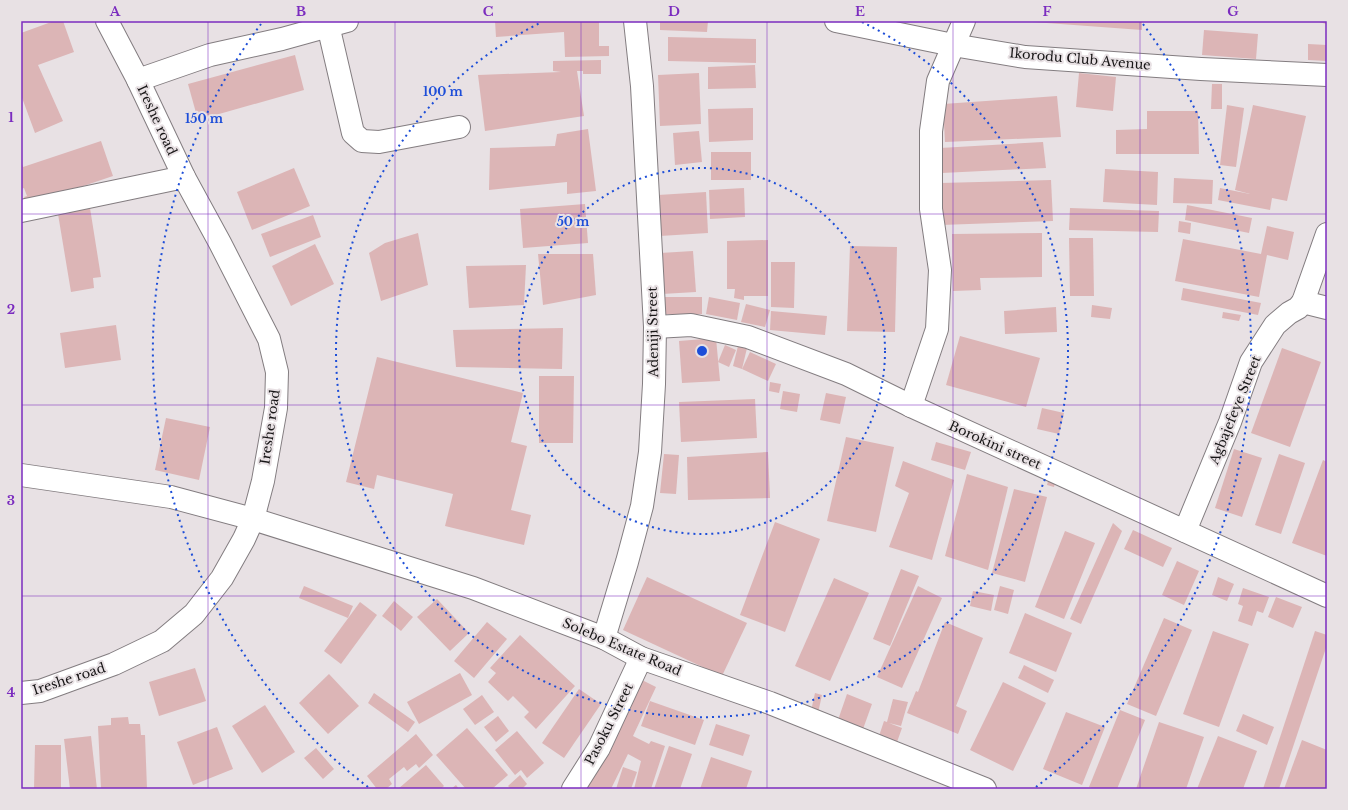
<svg xmlns="http://www.w3.org/2000/svg" width="1348" height="810" viewBox="0 0 1348 810" font-family="'Libre Baskerville',serif">
  <style>
    .building { fill: #dcb5b6 }
    .lines { fill: none; stroke-linecap: round; stroke-linejoin: round }
    .street-casing { stroke: #837d80; stroke-width: 24 }
    .secondary-casing { stroke: #837d80; stroke-width: 24 }
    .street { stroke: #fff; stroke-width: 22 }
    .secondary { stroke: #fff; stroke-width: 22 }
    .grid { fill: none; stroke: #7b2cbf; stroke-width: 1; stroke-opacity: 0.55 }
    .ring { fill: none; stroke: #1d4ed8; stroke-width: 2; stroke-dasharray: 2 4 }
    .labels { text-anchor: middle; dominant-baseline: central; stroke-width: 4; stroke-linejoin: round; paint-order: stroke }
    .street-label { font-size: 13px; fill: #181617; stroke: #e8e1e4 }
    .centre { fill: #1d4ed8; stroke: #e8e1e4; stroke-width: 2 }
    .ring-label { font-size: 12px; text-anchor: middle; font-weight: bold; fill: #1d4ed8; stroke: #e8e1e4; stroke-width: 4; stroke-linejoin: round; paint-order: stroke }
    .neatline { fill: none; stroke: #7b2cbf; stroke-width: 1.5 }
    .grid-label { font-size: 13px; text-anchor: middle; font-weight: bold; fill: #7b2cbf }
  </style>
  <rect width="100%" height="100%" fill="#e8e1e4"/>
  <g class="building">
    <polygon points="54,21 63,21 74,52 38,65 63,121 35,133 21,95 21,33"/>
    <polygon points="495,21 599,21 599,46 609,46 609,56 565,57 564,32 496,37"/>
    <polygon points="660,21 708,21 707,32 660,30"/>
    <polygon points="1033,21 1142,21 1142,30 1033,22"/>
    <polygon points="1316,21 1327,21 1326,24"/>
    <polygon points="1204,30 1258,34 1256,59 1202,55"/>
    <polygon points="668,37 756,39 756,63 668,61"/>
    <polygon points="1308,44 1327,45 1327,61 1308,60"/>
    <polygon points="295,55 304,90 198,120 188,84"/>
    <polygon points="601,60 601,74 583,74 583,71 577,71 584,116 485,131 478,75 561,72 553,71 553,61"/>
    <polygon points="755,65 756,88 708,89 708,67"/>
    <polygon points="699,73 701,124 660,126 658,75"/>
    <polygon points="1079,73 1116,77 1113,111 1076,107"/>
    <polygon points="1212,84 1222,84 1222,109 1211,109"/>
    <polygon points="1057,96 1061,137 945,142 943,104"/>
    <polygon points="1227,105 1244,108 1236,167 1220,165"/>
    <polygon points="1253,105 1306,116 1287,201 1272,198 1270,210 1218,200 1220,188 1250,194 1235,190"/>
    <polygon points="753,108 753,140 709,142 708,109"/>
    <polygon points="1147,111 1198,111 1199,154 1116,154 1116,130 1147,129"/>
    <polygon points="588,129 596,191 567,194 567,182 489,190 490,148 555,146 557,134"/>
    <polygon points="699,131 702,162 675,165 673,133"/>
    <polygon points="101,141 113,176 27,205 24,197 27,196 24,188 21,189 21,161 23,167"/>
    <polygon points="1043,142 1046,168 942,173 940,148"/>
    <rect x="711" y="152" width="40" height="28"/>
    <polygon points="294,168 310,206 252,230 237,192"/>
    <polygon points="1105,169 1158,172 1157,205 1103,202"/>
    <polygon points="1174,178 1213,180 1212,204 1173,203"/>
    <polygon points="1051,180 1053,221 941,225 940,183"/>
    <polygon points="744,188 745,217 710,219 709,190"/>
    <polygon points="706,192 708,233 660,236 658,195"/>
    <polygon points="585,204 588,243 523,248 520,209"/>
    <polygon points="1187,205 1252,218 1249,233 1185,220"/>
    <polygon points="90,208 101,277 93,278 94,288 71,292 58,214"/>
    <polygon points="1070,208 1159,211 1158,232 1069,230"/>
    <polygon points="313,215 321,237 270,257 261,234"/>
    <polygon points="1179,221 1191,223 1190,234 1178,232"/>
    <polygon points="1267,226 1294,232 1288,260 1267,255 1259,297 1175,281 1183,239 1261,254"/>
    <polygon points="418,233 428,285 381,301 369,253 385,243"/>
    <polygon points="1042,233 1042,277 980,278 981,290 953,291 952,234"/>
    <polygon points="1069,238 1093,238 1094,296 1070,296"/>
    <polygon points="768,240 768,296 744,296 744,300 734,298 735,289 727,289 727,241"/>
    <polygon points="315,244 334,284 291,306 272,266"/>
    <polygon points="850,246 897,247 895,332 847,331"/>
    <polygon points="693,251 696,292 662,294 660,253"/>
    <polygon points="538,254 593,254 596,295 543,305"/>
    <polygon points="771,262 795,262 794,308 771,307"/>
    <polygon points="526,265 524,305 469,308 466,266"/>
    <polygon points="1183,288 1261,303 1258,315 1181,300"/>
    <rect x="662" y="297" width="40" height="17"/>
    <polygon points="709,297 740,303 737,320 706,314"/>
    <polygon points="746,304 770,310 765,327 741,322"/>
    <polygon points="1092,305 1112,308 1110,319 1091,317"/>
    <polygon points="1056,307 1057,332 1005,334 1004,311"/>
    <polygon points="771,311 827,316 825,335 770,330"/>
    <polygon points="1223,312 1241,315 1239,321 1222,318"/>
    <polygon points="116,325 121,360 65,368 60,333"/>
    <polygon points="563,328 562,369 456,367 453,330"/>
    <polygon points="960,336 1040,358 1026,407 946,385"/>
    <polygon points="716,338 720,381 682,383 679,341"/>
    <polygon points="725,345 736,350 729,367 718,362"/>
    <polygon points="738,346 747,348 742,369 733,366"/>
    <polygon points="1282,348 1321,362 1290,447 1251,433"/>
    <polygon points="750,352 776,364 768,381 742,369"/>
    <polygon points="377,357 523,393 511,442 527,446 511,510 531,515 524,545 445,526 453,494 377,475 374,489 346,482"/>
    <polygon points="539,376 574,376 573,443 539,443"/>
    <polygon points="770,382 781,384 779,393 769,391"/>
    <polygon points="783,391 800,394 797,412 780,409"/>
    <polygon points="826,393 846,397 840,424 820,420"/>
    <polygon points="755,399 757,438 681,442 679,402"/>
    <polygon points="1042,408 1064,413 1059,434 1037,429"/>
    <polygon points="166,418 210,427 199,480 155,470"/>
    <polygon points="846,437 894,447 876,532 827,521"/>
    <polygon points="936,442 971,452 965,470 931,460"/>
    <polygon points="1234,449 1262,458 1242,517 1215,508"/>
    <polygon points="768,452 770,498 688,500 687,457"/>
    <polygon points="664,454 679,455 676,494 660,493"/>
    <polygon points="1279,454 1305,463 1281,534 1255,525"/>
    <polygon points="1323,460 1327,462 1327,556 1292,543"/>
    <polygon points="903,461 954,480 932,560 889,547 909,493 895,486"/>
    <polygon points="967,474 1008,487 988,570 945,556"/>
    <polygon points="1049,477 1056,479 1054,487 1047,485"/>
    <polygon points="1014,489 1047,497 1025,582 992,573"/>
    <polygon points="775,522 820,539 785,632 740,615"/>
    <polygon points="1113,523 1122,531 1081,624 1070,619"/>
    <polygon points="1133,530 1172,548 1163,567 1124,549"/>
    <polygon points="1065,531 1095,543 1064,619 1035,607"/>
    <polygon points="1177,561 1199,571 1184,605 1162,595"/>
    <polygon points="901,569 919,576 890,646 873,639"/>
    <polygon points="647,577 747,623 722,676 623,630"/>
    <polygon points="1218,577 1234,584 1227,601 1212,595"/>
    <polygon points="834,578 869,593 830,681 795,666"/>
    <polygon points="304,586 353,606 348,618 299,598"/>
    <polygon points="918,586 942,598 902,688 877,677"/>
    <polygon points="1000,586 1014,590 1008,614 994,610"/>
    <polygon points="1243,588 1269,597 1263,613 1257,611 1252,626 1238,621 1243,606 1238,604"/>
    <polygon points="973,591 994,595 991,611 970,606"/>
    <polygon points="1276,597 1302,607 1293,628 1268,617"/>
    <polygon points="437,599 469,633 450,651 417,617"/>
    <polygon points="394,601 413,617 401,631 382,616"/>
    <polygon points="360,602 377,615 341,664 324,651"/>
    <polygon points="1025,613 1072,633 1056,672 1009,653"/>
    <polygon points="1164,618 1192,630 1156,716 1127,704"/>
    <polygon points="487,622 507,639 474,678 454,661"/>
    <polygon points="945,622 983,638 956,706 967,711 958,734 907,713 916,691 918,692"/>
    <polygon points="1213,631 1249,644 1219,727 1183,714"/>
    <polygon points="1315,631 1327,635 1327,645 1279,789 1263,789"/>
    <polygon points="520,635 575,686 536,729 524,717 529,712 513,696 508,701 488,682 496,673 490,668"/>
    <polygon points="1024,665 1054,680 1048,693 1018,678"/>
    <polygon points="195,668 206,701 159,716 149,682"/>
    <polygon points="460,673 472,695 419,724 407,702"/>
    <polygon points="329,674 359,706 328,734 299,703"/>
    <polygon points="638,678 656,687 633,736 649,744 651,741 665,746 651,789 634,789 641,761 628,754 611,789 585,789"/>
    <polygon points="1003,682 1046,703 1013,771 970,750"/>
    <polygon points="579,689 601,704 564,758 542,743"/>
    <polygon points="374,693 415,722 408,732 368,703"/>
    <polygon points="815,693 822,695 818,713 811,711"/>
    <polygon points="847,694 872,704 863,729 838,720"/>
    <polygon points="482,695 494,712 475,725 463,709"/>
    <polygon points="893,699 908,702 901,726 889,723 902,728 897,742 879,736 884,721 887,722"/>
    <polygon points="650,701 704,720 695,745 641,726"/>
    <polygon points="265,705 295,752 262,773 232,726"/>
    <polygon points="1120,710 1145,720 1117,789 1094,789 1089,787"/>
    <polygon points="1066,712 1105,727 1082,785 1043,769"/>
    <polygon points="1243,714 1274,727 1267,745 1236,731"/>
    <polygon points="498,716 509,731 496,742 484,727"/>
    <polygon points="128,717 129,724 140,724 141,735 145,735 147,789 101,789 98,726 111,725 111,718"/>
    <polygon points="1159,722 1204,737 1186,789 1136,789"/>
    <polygon points="716,724 750,735 743,756 709,745"/>
    <polygon points="217,727 233,769 193,785 177,742"/>
    <polygon points="467,728 508,775 492,789 466,789 436,755"/>
    <polygon points="517,731 544,763 527,778 521,770 515,775 495,750"/>
    <polygon points="416,734 433,755 419,768 416,764 407,771 404,767 389,779 392,784 386,789 377,789 367,776"/>
    <polygon points="91,736 97,789 70,789 64,739"/>
    <polygon points="1218,736 1257,751 1243,789 1197,789"/>
    <polygon points="1302,740 1327,750 1327,789 1284,789"/>
    <polygon points="35,745 61,745 61,789 34,789"/>
    <polygon points="669,746 692,754 680,789 654,789"/>
    <polygon points="316,748 334,769 323,779 304,758"/>
    <polygon points="711,757 752,771 746,789 700,789"/>
    <polygon points="426,765 444,786 441,789 398,789"/>
    <polygon points="623,767 637,772 631,789 616,789"/>
    <polygon points="520,775 527,784 522,789 511,789 508,786"/>
    <polygon points="456,785 459,789 451,789"/>
  </g>
  <g class="lines">
    <g class="street-casing">
      <g id="street">
        <polyline points="836,21 953,45 1025,57 1201,69 1327,75"/>
        <polyline points="328,25 353,133 362,141 379,142 459,127"/>
        <polyline points="138,80 210,55 282,39 347,21"/>
        <polyline points="21,211 184,177"/>
        <polyline points="1303,302 1327,308"/>
        <polyline points="655,327 691,325 748,337 846,374 911,406 1327,596"/>
        <polyline points="911,406 937,329 940,270 931,209 931,131 938,81 964,21"/>
        <polyline points="21,475 171,497 253,519"/>
        <polyline points="1185,531 1230,422 1251,362 1275,325 1289,313 1298,308 1303,302 1327,234"/>
        <polyline points="604,638 627,562 642,506 650,452 654,384 655,327 642,86 635,21"/>
        <polyline points="573,789 599,748 641,658"/>
      </g>
    </g>
    <g class="secondary-casing">
      <g id="secondary">
        <polyline points="253,519 473,588 604,638 641,658 770,703 985,789"/>
        <polyline points="21,693 40,691 114,664 162,641 194,614 222,578 244,539 253,519 263,481 276,408 277,372 269,339 220,243 184,177 138,80 107,21"/>
      </g>
    </g>
    <use href="#street" class="street"/>
    <use href="#secondary" class="secondary"/>
  </g>
  <path class="grid" d="M208,21V789M395,21V789M581,21V789M767,21V789M953,21V789M1140,21V789M21,214H1327M21,405H1327M21,596H1327"/>
  <g class="ring">
    <circle cx="702" cy="351" r="183"/>
    <path d="M862 22A366 366 0 1 1 542 22"/>
    <path d="M368 787A549 549 0 0 1 261 24M1143 24A549 549 0 0 1 1036 787"/>
  </g>
  <g class="labels">
    <g class="street-label">
      <text transform="translate(1080 59) rotate(5)">Ikorodu Club Avenue</text>
      <text transform="translate(157 120) rotate(65)">Ireshe road</text>
      <text transform="translate(653 332) rotate(-91)">Adeniji Street</text>
      <text transform="translate(1235 410) rotate(-68)">Agbajefeye Street</text>
      <text transform="translate(270 427) rotate(-82)">Ireshe road</text>
      <text transform="translate(995 445) rotate(24)">Borokini street</text>
      <text transform="translate(622 647) rotate(23)">Solebo Estate Road</text>
      <text transform="translate(69 679) rotate(-18)">Ireshe road</text>
      <text transform="translate(609 724) rotate(-63)">Pasoku Street</text>
    </g>
  </g>
  <circle cx="702" cy="351" r="6" class="centre"/>
  <g class="ring-label">
    <text x="443" y="96">100 m</text>
    <text x="204" y="123">150 m</text>
    <text x="573" y="226">50 m</text>
  </g>
  <rect width="1348" height="810" fill="none" stroke="#e8e1e4" stroke-width="44"/>
  <rect x="22" y="22" width="1304" height="766" class="neatline"/>
  <g class="grid-label">
    <text x="115" y="16">A</text>
    <text x="301" y="16">B</text>
    <text x="488" y="16">C</text>
    <text x="674" y="16">D</text>
    <text x="860" y="16">E</text>
    <text x="1047" y="16">F</text>
    <text x="1233" y="16">G</text>
    <text x="11" y="122">1</text>
    <text x="11" y="314">2</text>
    <text x="11" y="505">3</text>
    <text x="11" y="697">4</text>
  </g>
</svg>
